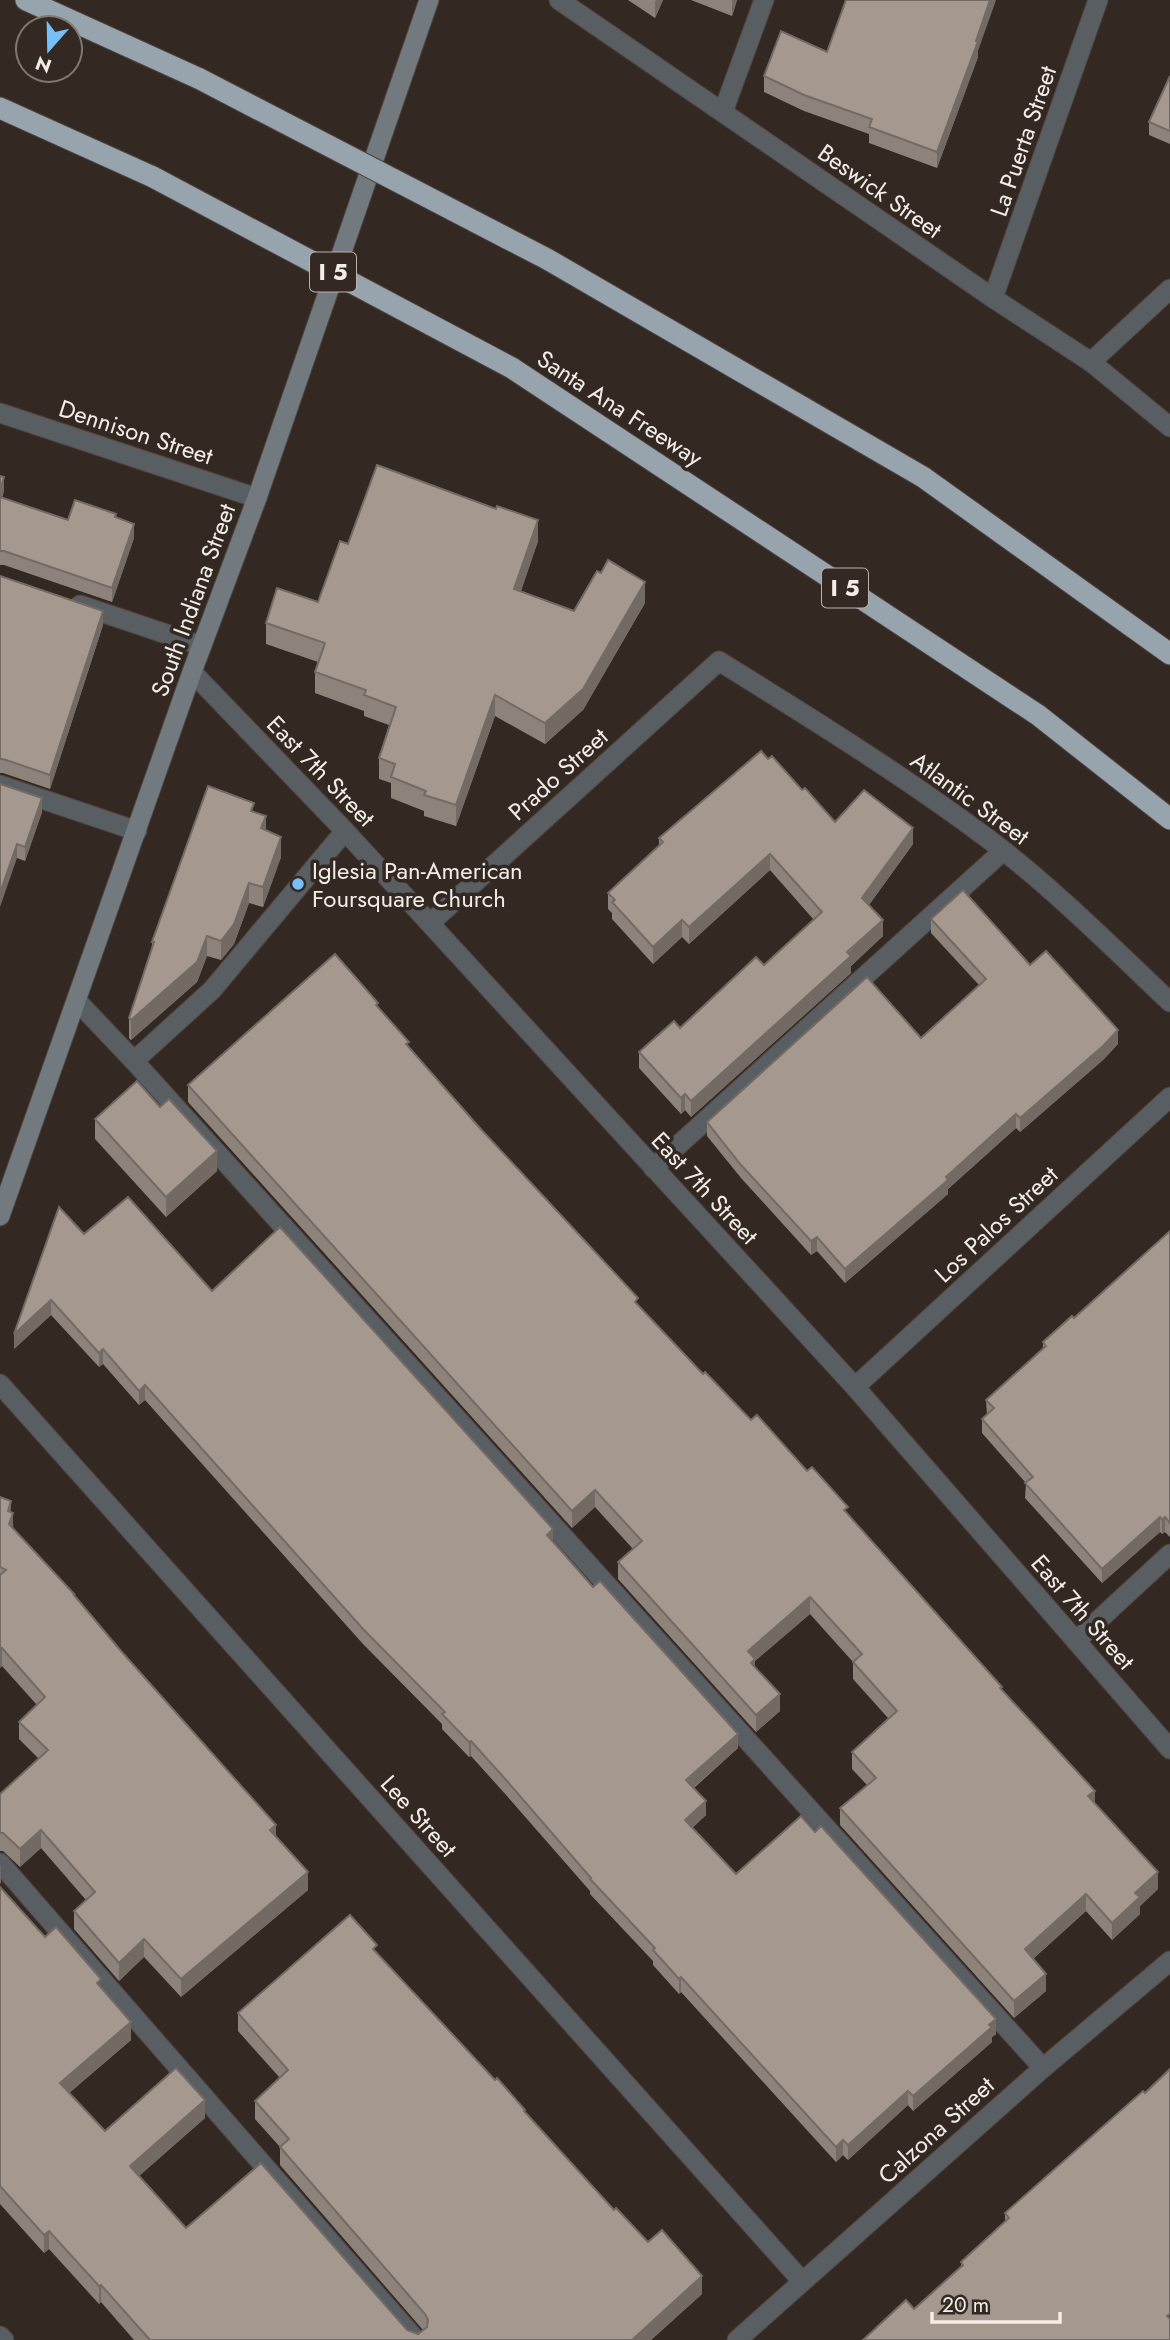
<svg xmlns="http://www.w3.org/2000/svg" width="1170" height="2340" viewBox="0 0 1170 2340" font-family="Jost,sans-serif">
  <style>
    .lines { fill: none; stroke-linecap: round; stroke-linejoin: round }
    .service-casing { stroke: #4e443e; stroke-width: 21 }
    .minor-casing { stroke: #4e443e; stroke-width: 21 }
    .tertiary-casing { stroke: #4e443e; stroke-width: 21 }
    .secondary-casing { stroke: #4e443e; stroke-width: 21 }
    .motorway-casing { stroke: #4e443e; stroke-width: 23 }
    .service { stroke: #595e62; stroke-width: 19 }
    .minor { stroke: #595e62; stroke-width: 19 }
    .tertiary { stroke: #595e62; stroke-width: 19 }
    .secondary { stroke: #727a80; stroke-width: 19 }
    .motorway { stroke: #97a3ad; stroke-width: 21 }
    .motorway-bridge-casing { stroke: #4e443e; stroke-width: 23; stroke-linecap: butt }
    .motorway-bridge { stroke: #97a3ad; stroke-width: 21 }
    .wall { fill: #8e837b }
    .shaded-wall { fill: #746a64 }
    .building { fill: #a5988f; stroke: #746a64; stroke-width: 2 }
    .poi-dot { fill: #77bff7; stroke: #332922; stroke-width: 2.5 }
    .labels { text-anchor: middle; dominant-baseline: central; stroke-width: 7; stroke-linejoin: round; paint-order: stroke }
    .shield { fill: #332922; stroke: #b9b2ad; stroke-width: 2 }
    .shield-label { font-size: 23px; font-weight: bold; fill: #f3ede8 }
    .street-label { font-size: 24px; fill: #f3ede8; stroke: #332922 }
    .poi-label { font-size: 24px; fill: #f3ede8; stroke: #332922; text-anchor: start }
  </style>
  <rect width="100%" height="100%" fill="#332922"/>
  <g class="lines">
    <g class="service-casing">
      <g id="service">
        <polyline points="723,112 764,0"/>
        <polyline points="80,605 202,646"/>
        <polyline points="0,785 137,831"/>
        <polyline points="77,1001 134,1061 1043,2068"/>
        <polyline points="134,1061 212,990 345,831"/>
        <polyline points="653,1168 1003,851"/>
        <polyline points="1076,1641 1170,1554"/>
        <polyline points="0,1863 416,2340"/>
      </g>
    </g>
    <g class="minor-casing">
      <g id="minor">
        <polyline points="559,0 993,298 1091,362 1170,427"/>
        <polyline points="993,298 1098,0"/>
        <polyline points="1091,362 1170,289"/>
        <polyline points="192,672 345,831 855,1387 1170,1749"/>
        <path d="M430,923L719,661C809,717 898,772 983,835C1048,883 1111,946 1170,1002"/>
        <polyline points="0,1384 802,2281"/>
        <polyline points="855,1387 1170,1097"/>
        <polyline points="0,2336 4,2340"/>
      </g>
    </g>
    <g class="tertiary-casing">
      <g id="tertiary">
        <polyline points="0,413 257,498"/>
        <polyline points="737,2340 1043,2068 1170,1961"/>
      </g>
    </g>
    <g class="secondary-casing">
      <polyline id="secondary" points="0,1216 192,672 257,498 429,0"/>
    </g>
    <g class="motorway-casing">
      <g id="motorway">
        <polyline points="26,0 200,79"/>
        <polyline points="0,108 153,177"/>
        <polyline points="547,259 923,477 1170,654"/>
        <polyline points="512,368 1038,715 1170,819"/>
      </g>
    </g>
    <use href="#service" class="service"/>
    <use href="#minor" class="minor"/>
    <use href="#tertiary" class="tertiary"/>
    <use href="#secondary" class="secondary"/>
    <use href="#motorway" class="motorway"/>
    <g class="motorway-bridge-casing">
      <g id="motorway-bridge">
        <polyline points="200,79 547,259"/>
        <polyline points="153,177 512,368"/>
      </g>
    </g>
    <use href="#motorway-bridge" class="motorway-bridge"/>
  </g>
  <g class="wall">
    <polygon points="628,0 663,0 655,18"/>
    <polygon points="691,0 737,0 732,16"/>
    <polygon points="978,51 978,57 937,168 869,143 869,134 804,111 764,92 764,76 827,52"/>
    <polygon points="1170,76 1170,144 1149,135 1149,122"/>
    <polygon points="0,476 4,491 2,498 68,520 116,518 134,538 112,602 4,565 0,565"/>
    <polygon points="538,541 521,591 574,611 645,603 583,710 545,744 495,716 456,826 424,816 424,811 391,798 391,783 379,779 379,758 389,725 364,716 364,711 315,693 315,672 318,662 266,644 266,623 318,602 348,544"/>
    <polygon points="0,576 103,625 50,789 3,773 0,773"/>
    <polygon points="768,759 835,822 913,844 869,905 883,936 851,966 851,973 691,1117 685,1110 681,1114 639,1068 639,1052 680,1028 764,965 814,920 770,870 689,944 682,937 653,964 612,919 612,913 608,909 608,893 659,846 659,838"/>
    <polygon points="0,784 42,812 25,861 17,858"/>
    <polygon points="254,812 281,857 263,907 249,903 234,944 221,960 207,956 197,982 131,1040 129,1038 129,1018 152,949 152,942"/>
    <polygon points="931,919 1030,965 1118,1044 1103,1060 1020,1132 1016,1128 948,1189 948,1194 845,1283 817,1251 811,1255 741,1178 707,1136 707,1122 921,1038 979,985 931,933"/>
    <polygon points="378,1007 409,1047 638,1306 703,1374 848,1514 1002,1691 1095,1803 1158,1889 1140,1906 1140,1914 1112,1940 1086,1911 1033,1959 1046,1991 1014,2018 840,1825 840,1808 867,1785 852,1769 852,1752 888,1718 853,1679 853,1662 810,1614 755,1661 755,1667 780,1711 756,1732 618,1579 618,1562 633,1549 595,1507 572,1528 188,1102 188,1085"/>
    <polygon points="95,1119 217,1171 166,1217 95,1139"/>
    <polygon points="1170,1231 1170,1537 1165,1532 1162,1534 1160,1532 1102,1583 1025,1498 1026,1483 982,1433 982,1419 987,1415 986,1400 1043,1348 1043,1342 1074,1318"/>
    <polygon points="84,1234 212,1291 553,1542 738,1748 694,1788 706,1815 692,1828 736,1874 996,2034 992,2037 992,2042 913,2111 908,2105 848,2160 843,2155 836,2162 681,1992 679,1994 653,1965 653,1961 590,1894 590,1891 507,1796 471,1756 469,1757 442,1729 442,1724 363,1644 145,1400 139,1405 103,1364 99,1367 51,1315 14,1349"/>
    <polygon points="0,1497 11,1512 13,1528 75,1595 75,1596 276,1836 308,1890 181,1997 144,1957 119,1981 74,1929 74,1911 86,1900 41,1848 20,1867 3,1851 0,1851 0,1794 39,1759 19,1739 19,1722 37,1705 2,1666 0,1668"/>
    <polygon points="0,1887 45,1937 101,1988 131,2040 69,2093 105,2131 205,2118 139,2176 186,2228 407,2330 418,2334 423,2330 280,2165 280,2147 255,2119 255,2101 280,2078 238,2031 238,2013 377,1953 614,2210 702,2294 651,2340 134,2340 101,2302 99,2304 49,2249 44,2253 0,2204"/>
    <polygon points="1145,2093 1170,2340 914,2309 961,2268 961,2262 1005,2222 1005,2213"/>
  </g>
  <g class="shaded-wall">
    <polygon points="656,0 663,0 655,18 655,2"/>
    <polygon points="732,0 737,0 732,16"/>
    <polygon points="990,0 996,0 978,51 978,57 937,168 937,152"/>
    <polygon points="4,477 4,491 0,504 0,490"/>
    <polygon points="538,520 538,541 514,610 514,589"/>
    <polygon points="134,524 134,538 112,602 112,588"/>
    <polygon points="645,582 645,603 583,710 545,744 545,723"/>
    <polygon points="103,611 103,625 50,789 50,775"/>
    <polygon points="495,695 495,716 456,826 456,805"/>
    <polygon points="42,798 42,812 25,861 25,847"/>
    <polygon points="266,816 266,836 261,828"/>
    <polygon points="913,828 913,844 862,914 862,898"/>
    <polygon points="281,837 281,857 263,907 263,887"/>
    <polygon points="17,844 17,858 0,907 0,893"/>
    <polygon points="770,854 770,870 689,944 689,927"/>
    <polygon points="249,883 249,903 234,944 221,960 221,941"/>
    <polygon points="682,920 682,937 653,964 653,947"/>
    <polygon points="883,920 883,936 851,966 851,973 691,1117 691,1101"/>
    <polygon points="207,936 207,956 197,982 131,1040 131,1020"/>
    <polygon points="1118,1030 1118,1044 1103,1060 1020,1132 1020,1118"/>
    <polygon points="685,1094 685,1110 681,1114 681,1098"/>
    <polygon points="1016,1114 1016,1128 948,1189 948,1194 845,1283 845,1269"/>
    <polygon points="217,1151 217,1171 166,1217 166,1197"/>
    <polygon points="817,1237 817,1251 811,1255 811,1241"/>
    <polygon points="51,1300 51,1315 14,1349 14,1334"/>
    <polygon points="103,1349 103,1364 99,1367 99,1353"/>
    <polygon points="145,1385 145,1400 139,1405 139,1391"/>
    <polygon points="595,1490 595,1507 572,1528 572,1511"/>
    <polygon points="11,1501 11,1517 13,1513 13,1531 9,1541 8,1511"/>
    <polygon points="1160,1517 1160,1532 1102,1583 1102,1569"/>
    <polygon points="1165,1517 1165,1532 1162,1534 1162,1520"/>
    <polygon points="553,1529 553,1544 547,1535"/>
    <polygon points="810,1597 810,1614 755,1661 755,1676 748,1651"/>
    <polygon points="2,1648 2,1666 0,1668 0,1650"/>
    <polygon points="780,1694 780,1711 756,1732 756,1715"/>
    <polygon points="738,1734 738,1748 686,1794 686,1780"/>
    <polygon points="471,1741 471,1756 469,1757 469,1742"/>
    <polygon points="1095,1791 1095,1808 1088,1796"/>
    <polygon points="706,1801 706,1815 685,1835 685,1820"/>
    <polygon points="276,1825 276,1843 270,1830"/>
    <polygon points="41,1830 41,1848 20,1867 20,1849"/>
    <polygon points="1,1865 1,1883 0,1884 0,1866"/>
    <polygon points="308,1872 308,1890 181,1997 181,1979"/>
    <polygon points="1158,1872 1158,1889 1140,1906 1140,1914 1112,1940 1112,1923 1135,1893"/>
    <polygon points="1086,1894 1086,1911 1025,1966 1025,1949"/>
    <polygon points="144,1939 144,1957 119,1981 119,1963"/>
    <polygon points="1046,1974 1046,1991 1014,2018 1014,2001"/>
    <polygon points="681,1977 681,1992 679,1994 679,1979"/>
    <polygon points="996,2019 996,2034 992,2037 992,2042 913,2111 913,2096"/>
    <polygon points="131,2022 131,2040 60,2101 60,2083"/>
    <polygon points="908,2091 908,2105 848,2160 848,2145"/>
    <polygon points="205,2100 205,2118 130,2184 130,2166"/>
    <polygon points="843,2140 843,2155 836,2162 836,2147"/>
    <polygon points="49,2231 49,2249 44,2253 44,2235"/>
    <polygon points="702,2276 702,2294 651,2340 632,2340"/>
    <polygon points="101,2285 101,2302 99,2304 99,2286"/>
  </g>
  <g class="building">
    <polygon points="846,0 990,0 976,41 978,41 937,152 869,127 872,119 804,95 764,76 781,31 827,52"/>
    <polygon points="1170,76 1170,131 1149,122"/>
    <polygon points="377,465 496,509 497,506 538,520 514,589 574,611 597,571 601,573 608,560 645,582 583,689 545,723 495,695 456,805 424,795 426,791 391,777 395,764 379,758 396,707 364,695 366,690 315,672 325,643 266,623 277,588 318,602 340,541 348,544"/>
    <polygon points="0,476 4,477 0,490"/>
    <polygon points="0,497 68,520 75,500 116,514 115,517 134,524 112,588 4,551 0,551"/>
    <polygon points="0,576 103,611 50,775 3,759 0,759"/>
    <polygon points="761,751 768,759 772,756 802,790 805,788 835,822 864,790 913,828 862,898 883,920 847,952 851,956 691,1101 685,1094 681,1098 639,1052 674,1021 680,1028 756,957 764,965 822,912 770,854 689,927 682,920 653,947 612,902 615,900 608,893 663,842 659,838"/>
    <polygon points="0,784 42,798 25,847 17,844 0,893"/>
    <polygon points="208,786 254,803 251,811 266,816 261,828 281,837 263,887 249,883 234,924 221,941 207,936 197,962 131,1020 129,1018 154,942 152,942"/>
    <polygon points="963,890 1030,965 1046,951 1118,1030 1103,1046 1020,1118 1016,1114 946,1177 948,1180 845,1269 817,1237 811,1241 741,1165 707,1122 867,977 921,1038 986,979 931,919"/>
    <polygon points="335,954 378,1003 376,1005 409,1042 406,1044 478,1126 638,1298 635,1302 703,1374 705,1372 751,1420 757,1415 807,1471 812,1467 848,1507 844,1510 1002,1687 1000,1688 1095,1791 1088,1796 1158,1872 1135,1893 1140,1897 1112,1923 1086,1894 1025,1949 1046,1974 1014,2001 840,1808 876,1778 852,1752 897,1711 853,1662 862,1654 810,1597 748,1651 755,1659 751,1663 780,1694 756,1715 618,1562 642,1541 595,1490 572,1511 188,1085"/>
    <polygon points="137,1081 160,1107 169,1099 217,1151 166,1197 95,1119"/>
    <polygon points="128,1197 212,1291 280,1227 553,1529 547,1535 593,1587 600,1581 738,1734 686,1780 706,1801 685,1820 736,1874 801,1816 815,1832 821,1826 996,2019 989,2025 992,2027 913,2096 908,2091 848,2145 843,2140 836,2147 681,1977 679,1979 653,1950 655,1948 590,1879 591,1878 507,1781 471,1741 469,1742 442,1714 445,1712 363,1629 145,1385 139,1391 103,1349 99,1353 51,1300 14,1334 59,1207 84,1234"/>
    <polygon points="1170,1231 1170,1523 1165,1517 1162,1520 1160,1517 1102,1569 1025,1483 1033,1477 982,1419 994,1408 986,1400 1046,1346 1043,1342 1072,1316 1074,1318"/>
    <polygon points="0,1497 11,1501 8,1511 13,1513 9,1524 75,1595 73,1594 121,1651 276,1825 270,1830 308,1872 181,1979 144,1939 119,1963 74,1911 95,1892 41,1830 20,1849 3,1833 0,1833 0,1794 48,1750 19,1722 45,1697 2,1648 0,1650 0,1575 6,1570 0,1567"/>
    <polygon points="0,1887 45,1937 56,1927 101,1979 97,1983 131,2022 60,2083 105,2131 176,2068 205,2100 130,2166 186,2228 261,2163 407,2330 418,2334 427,2327 428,2320 425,2314 280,2147 289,2139 255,2101 288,2070 238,2013 350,1915 377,1945 373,1949 495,2080 497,2078 525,2110 524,2111 614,2210 616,2208 648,2242 662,2230 702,2276 632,2340 150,2340 101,2285 99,2286 49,2231 44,2235 0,2186"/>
    <polygon points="1170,2069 1170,2314 1167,2316 1170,2319 1170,2340 863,2340 906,2300 914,2309 963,2265 961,2262 1009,2218 1005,2213 1143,2091 1145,2093"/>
  </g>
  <circle class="poi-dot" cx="298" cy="884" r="7"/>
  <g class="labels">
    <g class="shield">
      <rect x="310" y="252.5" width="46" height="39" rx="5"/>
      <rect x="822" y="568.5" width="46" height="39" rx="5"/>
    </g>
    <g class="shield-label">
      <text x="333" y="272">I 5</text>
      <text x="845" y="588">I 5</text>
    </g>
    <g class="street-label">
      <text transform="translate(1023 141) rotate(-71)">La Puerta Street</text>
      <text transform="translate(880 191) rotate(35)">Beswick Street</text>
      <text transform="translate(620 408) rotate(33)">Santa Ana Freeway</text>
      <text transform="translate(136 432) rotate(18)">Dennison Street</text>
      <text transform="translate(193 600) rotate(-70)">South Indiana Street</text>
      <text transform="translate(321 771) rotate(46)">East 7th Street</text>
      <text transform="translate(558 774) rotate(-42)">Prado Street</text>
      <text transform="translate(970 798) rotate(36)">Atlantic Street</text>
      <text transform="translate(705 1188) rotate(47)">East 7th Street</text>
      <text transform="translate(996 1224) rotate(-43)">Los Palos Street</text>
      <text transform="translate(1083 1612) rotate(49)">East 7th Street</text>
      <text transform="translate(419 1816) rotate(48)">Lee Street</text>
      <text transform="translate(936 2130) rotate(-42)">Calzona Street</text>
    </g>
    <g class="poi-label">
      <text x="312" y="870">Iglesia Pan-American<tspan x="312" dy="28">Foursquare Church</tspan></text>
    </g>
  </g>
  <g transform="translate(49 49) rotate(200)"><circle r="33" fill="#332922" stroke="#807771" stroke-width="2"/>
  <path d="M0-5L12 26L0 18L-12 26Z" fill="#77bff7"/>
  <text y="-10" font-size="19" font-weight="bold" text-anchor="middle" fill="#f3ede8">N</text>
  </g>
  <path d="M932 2312v10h128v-10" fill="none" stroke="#f3ede8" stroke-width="3.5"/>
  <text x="942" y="2312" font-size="21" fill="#f3ede8" stroke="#332922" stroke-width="5" paint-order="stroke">20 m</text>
</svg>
